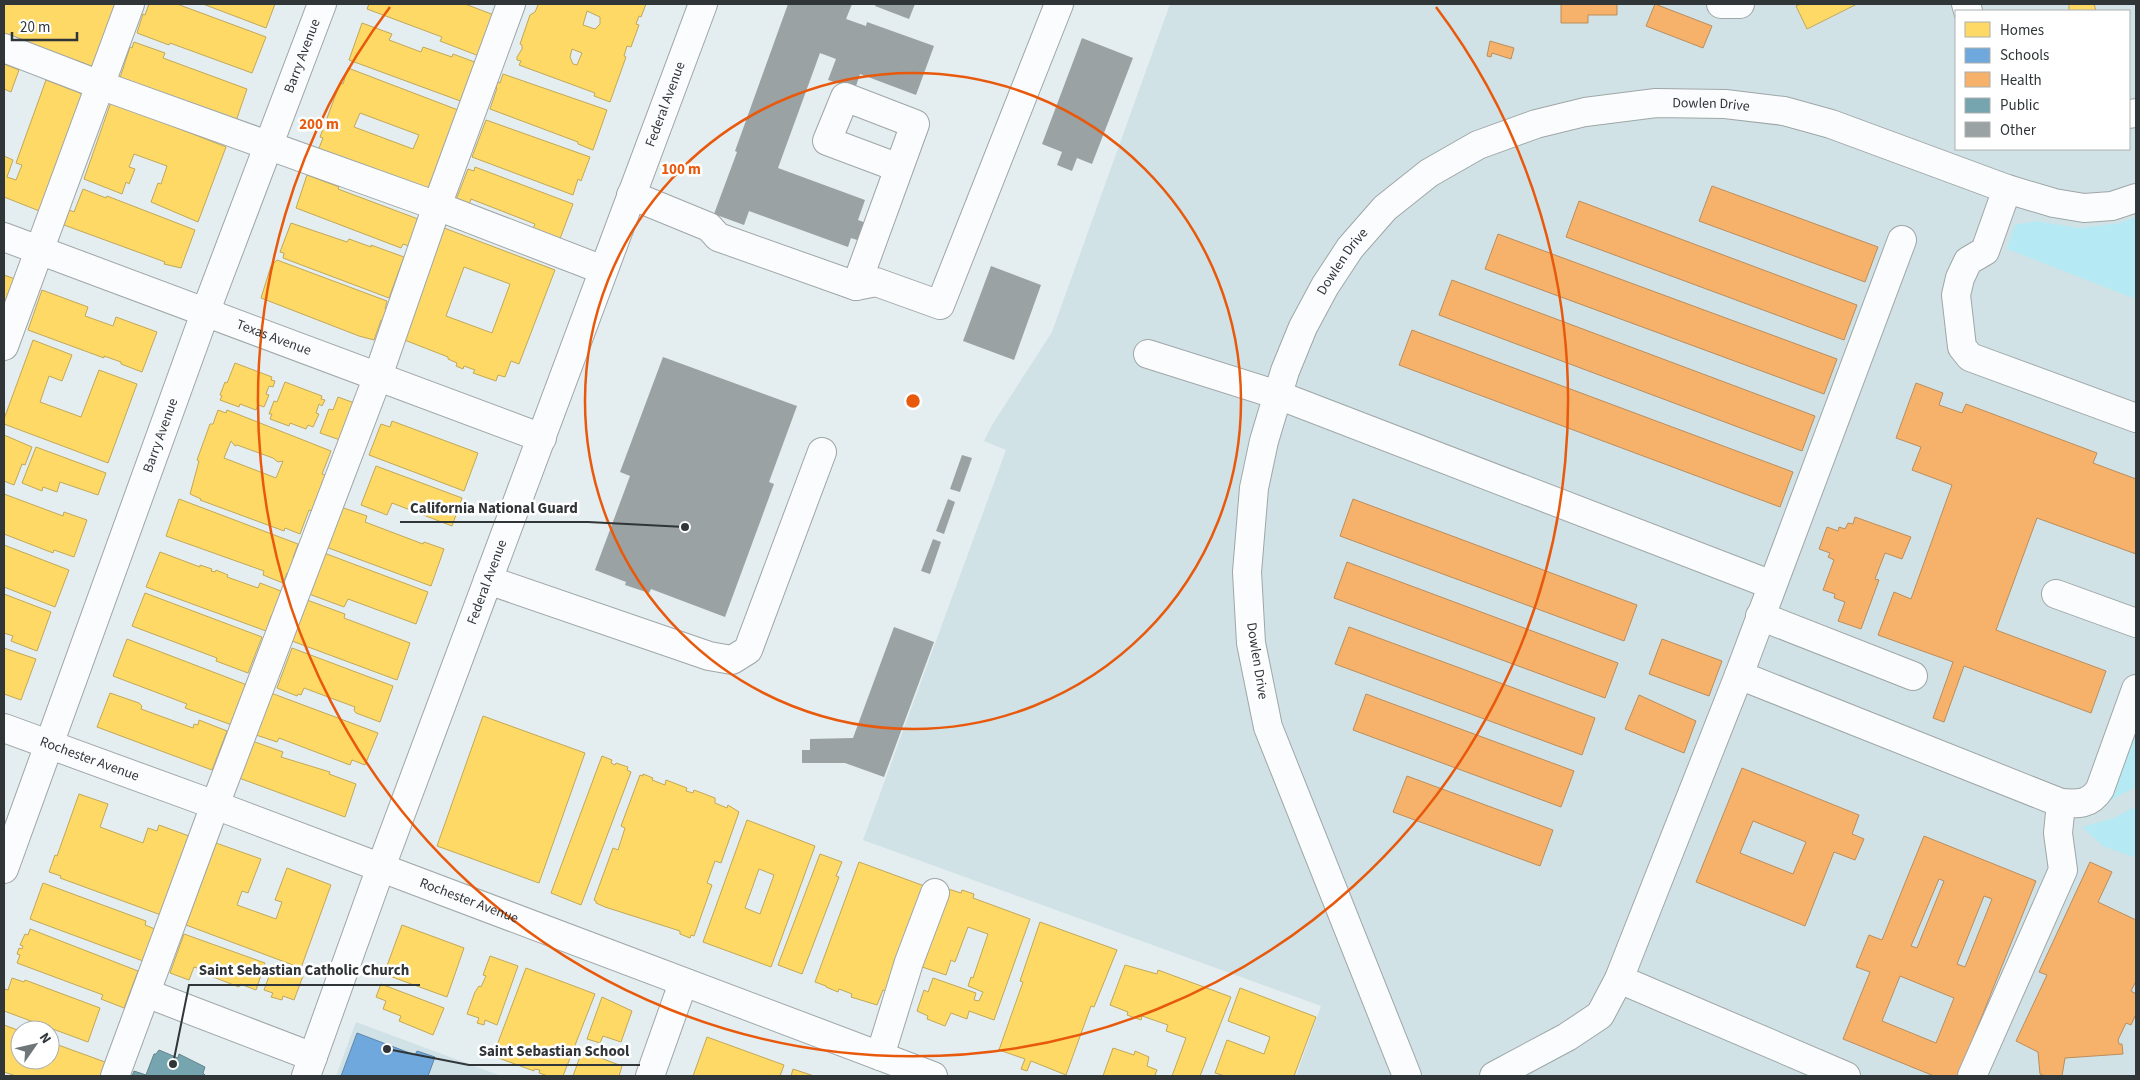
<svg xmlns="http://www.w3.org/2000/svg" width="2140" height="1080" viewBox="0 0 2140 1080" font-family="'Source Sans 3',sans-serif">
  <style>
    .built { fill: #d0e2e6; fill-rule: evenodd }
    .green { fill: #b5eaf5 }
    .homes { fill: #ffd966; stroke: #c1a858; fill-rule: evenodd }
    .schools { fill: #6fa8dc; stroke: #5c86ab }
    .health { fill: #f6b26b; stroke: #bb8d5c; fill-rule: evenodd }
    .public { fill: #76a5af; stroke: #61848b }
    .building { fill: #9ba2a3 }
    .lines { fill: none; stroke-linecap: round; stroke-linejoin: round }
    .minor-casing { stroke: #9fa6a7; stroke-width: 30 }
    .minor { stroke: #fbfcfd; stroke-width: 28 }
    .ring { fill: none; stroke: #e8590c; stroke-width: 2.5 }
    .labels { text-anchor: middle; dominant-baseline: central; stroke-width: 5; stroke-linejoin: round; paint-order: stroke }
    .street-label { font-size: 14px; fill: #303638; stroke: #fff }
    .centre { fill: #e8590c; stroke: #fff; stroke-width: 2.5 }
    .ring-label { font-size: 15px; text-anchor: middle; font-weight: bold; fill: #e8590c; stroke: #fff; stroke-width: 5; stroke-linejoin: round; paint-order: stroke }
    .leader { fill: none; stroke: #303638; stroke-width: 2 }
    .callout-dot { fill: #303638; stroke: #fff; stroke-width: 2 }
    .callout-label { font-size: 15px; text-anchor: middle; font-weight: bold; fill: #303638; stroke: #fff; stroke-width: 5; stroke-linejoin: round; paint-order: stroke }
  </style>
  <rect width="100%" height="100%" fill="#e4edef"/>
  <g class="built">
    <path d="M1170,4H2136V1076H1296L1321,1006L863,840L1006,450L984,441L992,425L1052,332ZM1956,11H2129V149H1956Z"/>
    <polygon points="356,1022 501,1076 336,1076"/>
  </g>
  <g class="green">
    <polygon points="2136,217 2136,299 2007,249 2015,225 2036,221 2079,228 2120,223"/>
    <polygon points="2136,718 2136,787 2105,803"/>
    <polygon points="2136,806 2136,858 2103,846 2082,827 2114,818"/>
  </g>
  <g class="homes">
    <polygon points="4,4 120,4 96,68 76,60 75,63 4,36"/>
    <polygon points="149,4 177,4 266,37 252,73 170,43 169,45 137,33 143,14 145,15"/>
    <polygon points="203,4 275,4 266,28"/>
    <polygon points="369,4 465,4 494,15 479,56 440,41 442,37 367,9"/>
    <path d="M535,4H646L641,17L639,16L636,24L639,25L631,47L627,46L624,56L626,57L610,102L594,96L595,93L519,65L521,61L517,60V57L522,49V45L520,44L530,15L535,12L538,5ZM587,11L600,17V24L595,29L583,25ZM572,49L582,53L577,65L573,64L570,57Z"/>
    <polygon points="1801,4 1857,4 1807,29 1796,6"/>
    <polygon points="2069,4 2094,4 2096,11 2069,11"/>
    <polygon points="362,23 392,34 389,40 421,52 423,47 452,57 453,54 480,64 463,102 349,60"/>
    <polygon points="134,42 165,53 163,58 247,89 235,124 119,81 130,47 132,48"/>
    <polygon points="4,64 19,70 11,92 4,89"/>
    <path d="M348,68L458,110L438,176L432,178L426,194L317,153L323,138L320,137L340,83L343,84ZM360,113L419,135L413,149L354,127Z"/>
    <polygon points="503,74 607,110 593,150 578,144 578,142 490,109 497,88 496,87 497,82 500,83"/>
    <polygon points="46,80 85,95 42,212 4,197 4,156 13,160 7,177 16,180 22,165 16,163"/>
    <polygon points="111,102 226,147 198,222 151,202 158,183 161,184 167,166 134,154 129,167 135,169 129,184 126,182 122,194 84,179"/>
    <polygon points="486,120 590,157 581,181 578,179 573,195 472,157"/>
    <polygon points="475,167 573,204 558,244 531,234 535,224 471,199 467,210 454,205 468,169 474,171"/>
    <polygon points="307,175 339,187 338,189 418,219 409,246 403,244 401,248 296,208"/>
    <polygon points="83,189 106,198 107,196 195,230 181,268 164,264 165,262 64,225 69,210 74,212"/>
    <polygon points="291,223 347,242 349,239 371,247 371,245 404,257 389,298 283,258 284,253 280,252"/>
    <path d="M444,228L555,270L519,364L511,361L505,377L498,375L496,381L473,373L475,370L464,366L463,369L456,366L457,363L448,359V357L402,339ZM464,267L510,284L492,333L446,316Z"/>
    <polygon points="277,260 387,301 385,309 389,310 385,321 381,320 374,340 359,336 261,298 271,266"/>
    <polygon points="4,275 18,280 4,318"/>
    <polygon points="42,290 88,307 85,316 113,326 116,317 157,332 142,372 121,364 121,362 104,356 104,358 28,330"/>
    <polygon points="33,340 72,355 62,381 49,376 40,402 81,417 99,370 137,384 108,463 4,424 4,419"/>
    <polygon points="235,363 272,377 271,380 275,381 273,387 269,386 266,394 269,395 264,407 258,405 256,410 240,404 239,407 220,400 222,396 220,395 225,382 227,383"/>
    <polygon points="285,382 322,396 321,399 325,400 322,406 319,404 316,413 319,414 313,427 308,425 306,429 290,423 289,426 270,419 272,414 269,414 274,401 277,402"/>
    <polygon points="338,397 357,404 343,441 320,433 329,409 333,410"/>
    <path d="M218,410L226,413L227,410L331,451L322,474L325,475L312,511L309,510L300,534L285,528L284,531L200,500L201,499L190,494L199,461L197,460L210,424H213ZM231,441L235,446L237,445L273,458L278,462L283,461L276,478L224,458Z"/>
    <polygon points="392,421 478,453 464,491 369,455 381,424 390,427"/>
    <polygon points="4,435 32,447 25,465 22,464 14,485 4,481"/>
    <polygon points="36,447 106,473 98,495 60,482 57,492 43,487 42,491 22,483"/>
    <polygon points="376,466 462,498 452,526 392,503 387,515 361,505"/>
    <polygon points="4,494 63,516 64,512 87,520 74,557 54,550 53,553 4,534"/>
    <polygon points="179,499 298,544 293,558 295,559 290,574 287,573 283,583 263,575 264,571 166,536"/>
    <polygon points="341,507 367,516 365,522 423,544 424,542 444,549 431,586 326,547"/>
    <polygon points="4,545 69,570 55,607 4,587"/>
    <polygon points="160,552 200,567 200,565 212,569 211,571 215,572 216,570 228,575 227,577 258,588 260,583 281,591 274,617 271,616 266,631 146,587"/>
    <polygon points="324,553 428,592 416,624 348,599 344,607 309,594"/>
    <polygon points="145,593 262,637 248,673 216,661 217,658 132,626"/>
    <polygon points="4,594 51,612 37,651 11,641 13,636 4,633"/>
    <polygon points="307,600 345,614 344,618 410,643 397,680 292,641"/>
    <polygon points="127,639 247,685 232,725 185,708 187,704 113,676"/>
    <polygon points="4,648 36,659 21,700 4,694"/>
    <polygon points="292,648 393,686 380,722 356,713 354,710 355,707 304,688 301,695 298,694 297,696 277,688"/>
    <polygon points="110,693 139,703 142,706 141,709 193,728 194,724 198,725 199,720 227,731 212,770 97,727"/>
    <polygon points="271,693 378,733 365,765 352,760 350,765 279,738 277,742 256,735"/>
    <polygon points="483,716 585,753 539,883 437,846"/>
    <polygon points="252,741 283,752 281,757 330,772 329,774 356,784 345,817 239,778 250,753 249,752"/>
    <polygon points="602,756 612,760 611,763 615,765 616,763 628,767 627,770 631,772 581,905 551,893"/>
    <polygon points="643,774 653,778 652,780 665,785 666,780 687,788 686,791 693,793 694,790 715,798 715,803 727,808 728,805 739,812 721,863 715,861 707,883 712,885 694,936 691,935 690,938 680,934 680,931 605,907 596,903 596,901 594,900 613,848 618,850 625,828 621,826 640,775 643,776"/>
    <polygon points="79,794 108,804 100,827 143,843 148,828 157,831 159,825 189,836 161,915 60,878 61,876 49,872 55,855 57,856"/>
    <path d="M747,820L815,846L771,967L703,942ZM759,869L774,875L760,914L745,908Z"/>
    <polygon points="216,843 261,859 248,893 242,891 237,905 276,919 282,902 275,900 287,868 331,885 301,968 186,925"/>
    <polygon points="820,854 842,862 836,876 839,877 802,974 778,965"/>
    <polygon points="859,862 927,887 888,992 883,990 877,1005 851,997 852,994 839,989 838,992 826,987 826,986 815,982"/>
    <polygon points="43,883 146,921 145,925 155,929 143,961 30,919"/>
    <polygon points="945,888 961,893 962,890 974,894 973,898 1030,919 994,1020 969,1011 967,1019 951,1013 945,1026 927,1019 928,1016 917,1011 924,990 928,992 933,978 976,993 974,1000 979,1001 983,992 968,986 971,977 973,978 988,934 968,927 955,962 951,960 946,975 919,966"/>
    <polygon points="1040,922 1117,950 1094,1007 1091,1006 1066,1075 1031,1061 1027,1071 1021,1069 1025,1059 999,1050 1023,982 1020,981"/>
    <polygon points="402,925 464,948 447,997 384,974"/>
    <polygon points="30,929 138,971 124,1008 101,999 103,995 17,963 20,955 17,954 19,948 22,949 23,946 20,945 25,934 28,935"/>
    <polygon points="184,934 265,963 256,990 240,984 239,987 208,975 209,972 194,967 189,980 170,973"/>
    <polygon points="490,956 518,966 497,1025 485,1020 484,1025 477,1023 479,1018 467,1014 475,992 479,986 481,987 486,976 483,975"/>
    <polygon points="273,965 303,976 294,1000 283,996 282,1000 271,997 273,993 264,990"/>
    <polygon points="1125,965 1157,974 1158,970 1231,997 1200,1076 1172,1076 1186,1038 1166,1031 1168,1025 1142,1016 1141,1020 1127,1015 1128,1012 1110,1005"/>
    <polygon points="526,968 595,994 563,1076 548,1076 539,1073 540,1070 534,1069 534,1071 493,1056"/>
    <polygon points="12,978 24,982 25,980 100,1008 88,1042 4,1011 4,993 5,989 8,990"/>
    <polygon points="381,984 444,1008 433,1035 399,1021 401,1016 383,1009 386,1001 376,997"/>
    <polygon points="1240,988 1316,1017 1294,1076 1225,1076 1215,1073 1227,1040 1264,1054 1270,1037 1228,1021"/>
    <polygon points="602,997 632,1011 621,1042 603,1036 600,1043 587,1039"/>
    <polygon points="4,1025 20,1031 20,1060 50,1060 50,1042 105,1062 100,1076 16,1076 4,1072"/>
    <polygon points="707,1037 784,1065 780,1076 693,1076"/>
    <polygon points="1113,1048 1134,1055 1135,1051 1149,1057 1147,1066 1157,1070 1155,1075 1159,1076 1103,1076"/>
    <polygon points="582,1051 622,1066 619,1076 573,1076"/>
    <polygon points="793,1069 814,1076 791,1076"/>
  </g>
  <polygon class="schools" points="357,1033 415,1055 417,1051 435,1057 428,1076 341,1076"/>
  <g class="health">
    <polygon points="1561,4 1617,4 1617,15 1588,15 1588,23 1561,23"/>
    <polygon points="1655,4 1712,26 1703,48 1646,26"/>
    <polygon points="1490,41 1514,48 1511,59 1492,53 1491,57 1487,56"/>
    <polygon points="1712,186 1878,247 1865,282 1699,221"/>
    <polygon points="1579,201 1857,305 1844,340 1566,237"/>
    <polygon points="1498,234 1837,359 1824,394 1485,269"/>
    <polygon points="1452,280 1815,416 1802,451 1439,315"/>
    <polygon points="1412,330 1793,472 1780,507 1399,365"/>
    <polygon points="1916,383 1943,393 1939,405 1962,413 1966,404 2097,453 2093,463 2136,479 2136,554 2037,518 1996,630 2106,671 2091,713 1964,666 1944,722 1933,718 1953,662 1878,635 1894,592 1911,599 1952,485 1912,470 1921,447 1896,438"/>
    <polygon points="1353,499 1637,605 1624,641 1340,536"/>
    <polygon points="1855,517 1911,537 1902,559 1885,553 1875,579 1879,580 1861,629 1838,621 1845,602 1834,598 1835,594 1823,590 1834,560 1828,557 1830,553 1819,549 1827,527 1838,531 1839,527 1845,529 1848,523 1853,524"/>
    <polygon points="1347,562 1618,663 1605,698 1334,598"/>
    <polygon points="1349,627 1595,718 1582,755 1335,664"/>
    <polygon points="1662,639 1722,661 1709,696 1649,674"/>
    <polygon points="1366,694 1574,771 1561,807 1353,730"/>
    <polygon points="1639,695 1696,721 1684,753 1625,729"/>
    <path d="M1742,768L1859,815L1852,834L1864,839L1855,860L1834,852L1805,926L1696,882ZM1753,821L1806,842L1793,874L1740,853Z"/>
    <polygon points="1407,776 1553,830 1540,866 1393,812"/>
    <path d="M1924,836L2036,881L1958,1076H1934L1843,1039L1870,972L1856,967L1869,935L1882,940ZM1939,879L1944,881L1917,948L1911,946ZM1984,896L1992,899L1965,967L1957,964ZM1900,976L1954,998L1936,1043L1882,1021Z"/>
    <polygon points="2090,862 2112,872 2098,902 2136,920 2136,981 2131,991 2136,994 2136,1014 2131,1025 2126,1023 2118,1040 2119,1044 2122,1044 2123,1054 2065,1058 2062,1076 2045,1076 2040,1074 2038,1052 2016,1041 2047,975 2039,972"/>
  </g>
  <polygon class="public" points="159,1050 178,1058 179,1054 205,1067 203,1073 206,1076 132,1076 134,1071 146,1075 154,1054 156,1054"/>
  <g class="building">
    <polygon points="788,4 852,4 846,19 866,26 867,22 934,46 916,95 860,74 855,89 828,80 836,59 820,53 778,168 865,200 858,220 866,223 860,241 851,238 848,247 749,211 744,225 714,214 737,152 735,151"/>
    <polygon points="876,4 915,4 909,19 875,6"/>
    <polygon points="1082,38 1133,58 1092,164 1077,158 1072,171 1057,165 1062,152 1042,144"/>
    <polygon points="991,266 1041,285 1014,360 963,341"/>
    <polygon points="663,357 797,406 769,482 774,484 725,617 651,589 649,593 625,585 626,582 595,570 630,476 620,472"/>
    <polygon points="962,455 972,458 960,492 950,489"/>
    <polygon points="948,499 955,502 944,534 936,531"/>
    <polygon points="933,539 941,542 930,574 921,571"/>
    <polygon points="894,627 934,642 884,777 845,763 802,763 802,750 810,750 810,739 853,738"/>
  </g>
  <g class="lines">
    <g class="minor-casing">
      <g id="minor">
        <polyline points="1721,4 1740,4"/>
        <polyline points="1966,4 1968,11"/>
        <polyline points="4,48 100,85 437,206 603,270"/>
        <polyline points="2129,114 2136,113"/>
        <polyline points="2007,189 1985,251 1968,261 1960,278 1956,295 1962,347 1970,357 2136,418"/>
        <polyline points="631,195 709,227 718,237 856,286 876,282 940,305 1059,4"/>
        <path id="s1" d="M4,237L542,438"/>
        <polyline points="856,286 899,168 827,141 845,97 915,124 899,168"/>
        <polyline points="4,346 130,4"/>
        <polyline points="1148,354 1278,395 1772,585"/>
        <polyline points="488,580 709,656 732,660 748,650 822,452"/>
        <polyline points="2056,594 2136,623"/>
        <polyline points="1760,616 1913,676"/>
        <path d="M1739,675L2061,803C2078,804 2090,805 2100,789L2136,689"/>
        <path id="s2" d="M4,728L215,805L933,1076"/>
        <path id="s3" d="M4,869L205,313L322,4"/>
        <polyline points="1619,979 1846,1076"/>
        <polyline points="146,993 313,1057"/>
        <polyline points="880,1056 909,962 935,893"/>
        <polyline points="115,1076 215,805 378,376 437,206 511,4"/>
        <path id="s4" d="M306,1076L381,867L703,4"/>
        <polyline points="650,1076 683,983"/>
        <path id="s5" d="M1407,1076L1268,727L1251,643L1247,572L1254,488L1264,441L1285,371L1303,327L1325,286L1350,248L1385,208L1429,173L1478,145L1536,124L1585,112L1656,103L1725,104L1784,111L1831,124L2007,189L2054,203L2084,208L2112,206L2136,198"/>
        <polyline points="1494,1076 1567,1037 1600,1015 1619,979 1739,675 1902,240"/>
        <polyline points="1972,1076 2063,870 2058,833 2061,803"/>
      </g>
    </g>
    <use href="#minor" class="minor"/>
  </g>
  <g class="ring">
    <circle cx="913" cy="401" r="328"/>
    <path d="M1436 7A655 655 0 1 1 390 7"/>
  </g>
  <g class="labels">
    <g class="street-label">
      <text stroke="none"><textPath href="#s3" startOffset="866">Barry Avenue</textPath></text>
      <text stroke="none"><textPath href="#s4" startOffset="1036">Federal Avenue</textPath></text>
      <text stroke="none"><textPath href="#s5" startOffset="1282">Dowlen Drive</textPath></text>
      <text stroke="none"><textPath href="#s5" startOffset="862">Dowlen Drive</textPath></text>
      <text stroke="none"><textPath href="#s1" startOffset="288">Texas Avenue</textPath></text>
      <text stroke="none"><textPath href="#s3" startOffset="461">Barry Avenue</textPath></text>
      <text stroke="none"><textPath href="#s4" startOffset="526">Federal Avenue</textPath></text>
      <text transform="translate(1257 661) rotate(81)">Dowlen Drive</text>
      <text stroke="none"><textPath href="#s2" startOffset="91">Rochester Avenue</textPath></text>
      <text stroke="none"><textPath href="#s2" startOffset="496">Rochester Avenue</textPath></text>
    </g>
  </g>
  <circle cx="913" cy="401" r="8" class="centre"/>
  <g class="ring-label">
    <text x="319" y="129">200 m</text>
    <text x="681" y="174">100 m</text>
  </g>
  <path class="leader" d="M685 527L588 522H400M173 1064L189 985H420M387 1049L469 1065H640"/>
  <g class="callout-dot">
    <circle cx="685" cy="527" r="5"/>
    <circle cx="173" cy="1064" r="5"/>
    <circle cx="387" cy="1049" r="5"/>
  </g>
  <g class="callout-label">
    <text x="494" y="513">California National Guard</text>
    <text x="304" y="975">Saint Sebastian Catholic Church</text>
    <text x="554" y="1056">Saint Sebastian School</text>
  </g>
  <rect width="2140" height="1080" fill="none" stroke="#303638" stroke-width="10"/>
  <rect x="1955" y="10" width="175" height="140" fill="#ffffff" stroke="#acafaf"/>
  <rect x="1965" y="22" width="25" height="15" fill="#ffd966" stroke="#acafaf"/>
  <text x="2000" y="35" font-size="15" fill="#303638">Homes</text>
  <rect x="1965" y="48" width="25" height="15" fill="#6fa8dc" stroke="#acafaf"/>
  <text x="2000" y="60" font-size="15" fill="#303638">Schools</text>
  <rect x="1965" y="72" width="25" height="15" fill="#f6b26b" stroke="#acafaf"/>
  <text x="2000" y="85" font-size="15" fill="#303638">Health</text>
  <rect x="1965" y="98" width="25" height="15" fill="#76a5af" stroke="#acafaf"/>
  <text x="2000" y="110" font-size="15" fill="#303638">Public</text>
  <rect x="1965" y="122" width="25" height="15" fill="#9ba2a3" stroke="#acafaf"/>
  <text x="2000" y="135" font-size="15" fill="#303638">Other</text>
  <g transform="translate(35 1045) rotate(56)"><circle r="24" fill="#ffffff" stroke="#acafaf"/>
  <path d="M0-4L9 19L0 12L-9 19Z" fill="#6f7678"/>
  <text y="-8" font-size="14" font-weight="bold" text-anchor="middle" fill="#303638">N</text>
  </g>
  <path d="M12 32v8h65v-8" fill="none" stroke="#303638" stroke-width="2.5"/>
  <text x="20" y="32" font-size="15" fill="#303638" stroke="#ffffff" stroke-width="4" paint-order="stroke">20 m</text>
</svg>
